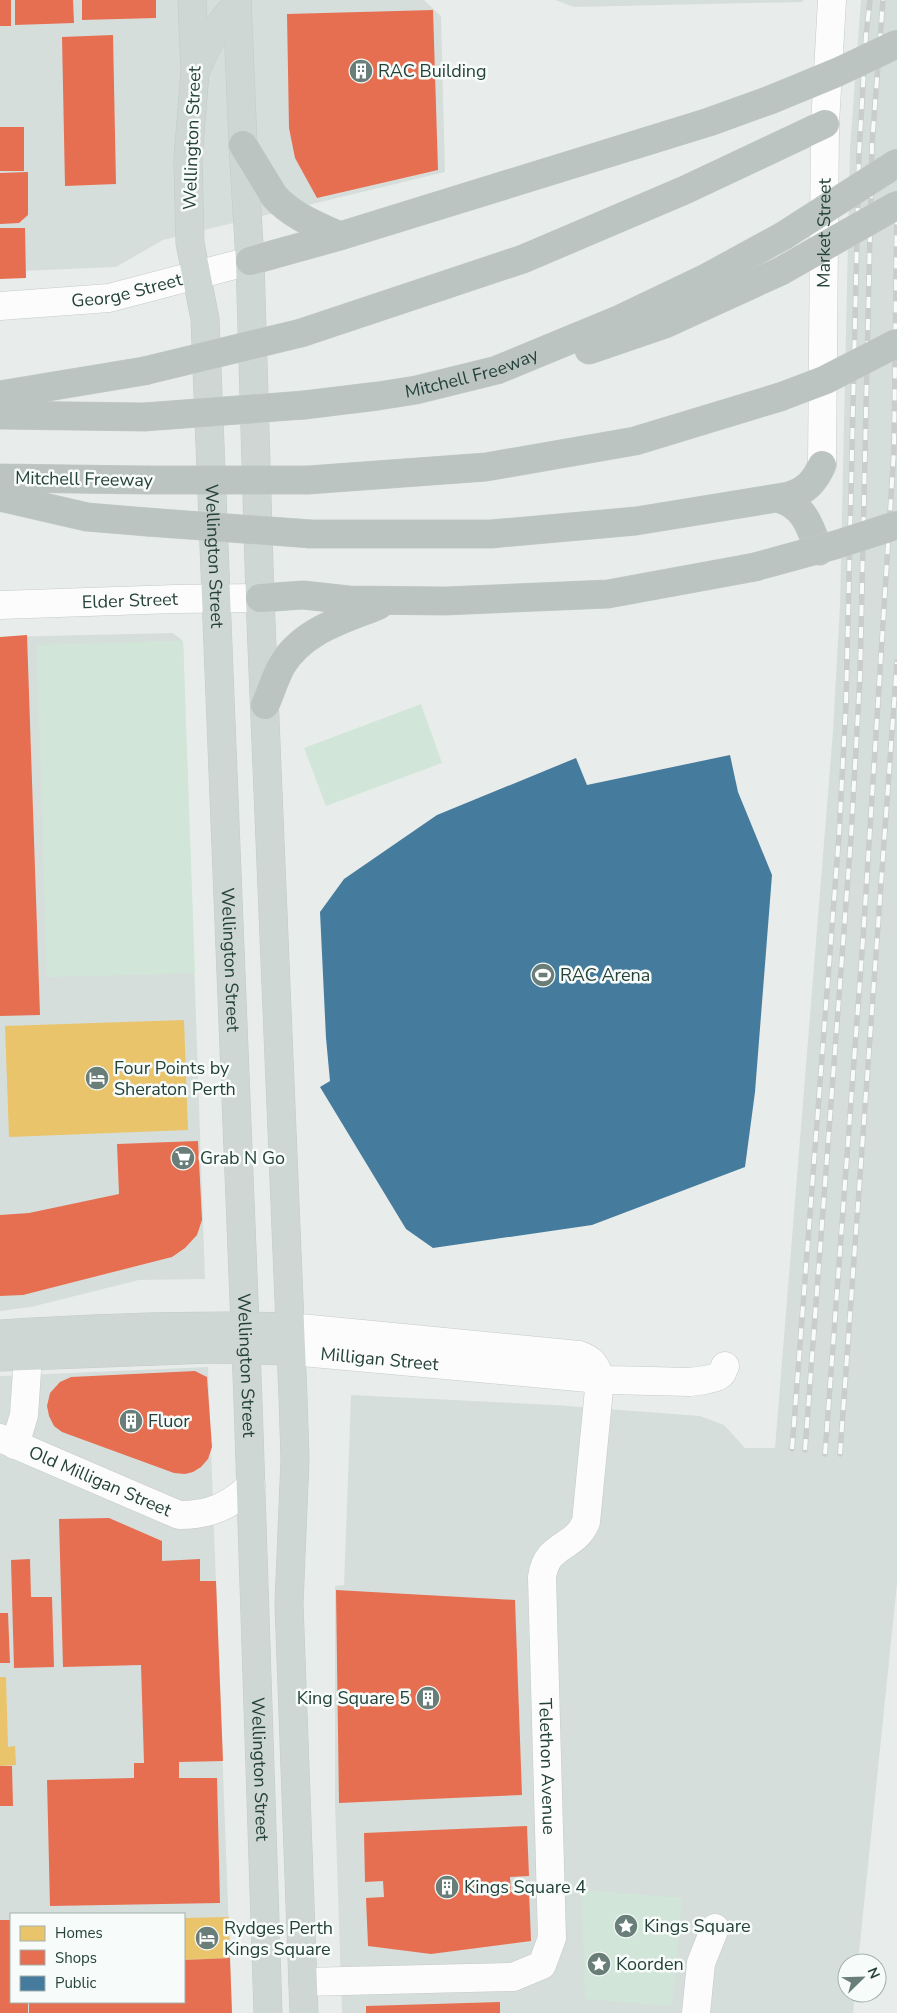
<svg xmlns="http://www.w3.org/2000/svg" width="897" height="2013" viewBox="0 0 897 2013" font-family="'Nunito Sans',sans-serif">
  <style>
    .built { fill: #d6dedb; fill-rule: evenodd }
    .green { fill: #d1e6d8 }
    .homes { fill: #e9c46a }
    .shops { fill: #e76f51 }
    .public { fill: #457b9d }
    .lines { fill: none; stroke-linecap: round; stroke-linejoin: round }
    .minor-casing { stroke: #c5cac8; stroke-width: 29 }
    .major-casing { stroke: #c3ccc9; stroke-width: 29 }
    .highway-casing { stroke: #c3ccc9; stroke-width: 29 }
    .minor { stroke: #fcfcfc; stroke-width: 28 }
    .major { stroke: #cfd7d5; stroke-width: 28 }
    .highway { stroke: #bcc4c2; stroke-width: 28 }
    .rail-casing { stroke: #c9cdcc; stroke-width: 5.5 }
    .rail { stroke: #f7fbf9; stroke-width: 4; stroke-dasharray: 11; stroke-linecap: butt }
    .highway-bridge-casing { stroke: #c3ccc9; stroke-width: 29; stroke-linecap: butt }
    .highway-bridge { stroke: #bcc4c2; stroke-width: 28 }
    .labels { text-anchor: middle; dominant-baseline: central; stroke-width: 5; stroke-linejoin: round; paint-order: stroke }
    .poi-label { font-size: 18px; fill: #24423a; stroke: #f7fbf9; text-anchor: start }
    .street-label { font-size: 18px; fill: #24423a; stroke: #f7fbf9 }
  </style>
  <rect width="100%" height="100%" fill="#e8edeb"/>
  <g class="built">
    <polygon points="0,0 424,0 441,16 445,172 163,240 116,267 0,272"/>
    <polygon points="555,0 803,0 803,2 574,7"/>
    <polygon points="861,0 897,0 897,1584 858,1963 847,1963 847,1993 855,1993 853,2013 342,2013 335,1805 335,1586 344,1585 351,1395 555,1405 700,1416 724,1425 745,1448 775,1448 833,731 840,606 850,147"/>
    <polygon points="173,633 183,641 205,1279 139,1280 31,1307 0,1311 0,637"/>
    <path d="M208,1367L232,2013H0V1376ZM11,1914H184V2002H11Z"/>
  </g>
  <g class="green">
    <polygon points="183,641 195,973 47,977 37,645"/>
    <polygon points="421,704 442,763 326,806 304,748"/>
    <polygon points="582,1890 682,1898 672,2006 585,1999"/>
  </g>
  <g class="homes">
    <polygon points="184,1020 188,1130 9,1137 5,1026"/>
    <polygon points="0,1677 6,1677 8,1747 15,1746 16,1765 0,1766"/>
    <polygon points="229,1917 230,1958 184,1960 184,1918"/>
  </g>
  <g class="shops">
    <rect x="0" y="0" width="11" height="26"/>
    <polygon points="15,0 73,0 74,23 15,25"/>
    <polygon points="82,0 156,0 156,18 82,20"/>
    <polygon points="433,10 438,170 317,198 295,158 289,128 287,14"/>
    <polygon points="113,35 116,184 65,186 62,37"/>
    <rect x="0" y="127" width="24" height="44"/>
    <polygon points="28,172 28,215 19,223 0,224 0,173"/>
    <polygon points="0,228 25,228 26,278 0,279"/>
    <polygon points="27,635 40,1015 0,1016 0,637"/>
    <polygon points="198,1141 202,1220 197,1235 185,1248 172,1257 23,1295 0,1296 0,1215 29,1213 119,1194 117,1144"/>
    <polygon points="195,1371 207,1377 212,1447 208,1459 201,1467 193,1472 185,1474 174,1473 62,1432 54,1426 49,1416 47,1406 50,1393 60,1382 71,1377"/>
    <polygon points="109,1518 162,1541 162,1561 200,1559 200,1581 216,1581 223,1761 179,1762 179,1778 217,1778 220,1903 50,1906 47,1780 134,1778 134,1763 144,1763 141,1665 63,1667 59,1519"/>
    <polygon points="30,1559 31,1597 52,1597 54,1667 14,1668 11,1560"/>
    <polygon points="336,1590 515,1600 522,1795 339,1803"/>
    <polygon points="0,1613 8,1613 10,1663 0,1663"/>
    <polygon points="0,1766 12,1766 13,1806 0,1806"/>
    <polygon points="527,1826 529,1876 510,1877 511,1892 529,1891 531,1941 431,1954 368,1946 366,1898 384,1897 383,1881 365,1882 364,1833"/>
    <polygon points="0,1920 11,1920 11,2002 28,2002 28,2013 0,2013"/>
    <polygon points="230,1958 232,2013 29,2013 29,2002 184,2002 184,1960"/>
    <polygon points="500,2002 500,2013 366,2013 366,2006"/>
  </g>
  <polygon class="public" points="730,755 738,792 772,875 755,1092 745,1167 592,1225 433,1248 406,1229 320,1087 330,1081 326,1038 320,912 344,879 437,815 576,758 587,785"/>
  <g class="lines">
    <g class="minor-casing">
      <g id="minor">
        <path id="s1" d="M0,306L109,298L250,261"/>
        <path id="s2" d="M822,465L825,124L832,0"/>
        <path id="s3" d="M0,605L175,599L260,598"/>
        <path id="s4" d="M290,1327L579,1355C593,1360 596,1365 600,1379L586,1522C574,1550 547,1542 542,1577L552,1938L542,1965L513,1977L303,1982"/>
        <path id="s5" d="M291,1351L610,1380L690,1382L705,1380L717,1377L722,1373L725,1366"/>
        <path id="s6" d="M0,1438L179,1515C210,1515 231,1506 251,1485"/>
        <polyline points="15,1445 24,1415 28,1356"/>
        <polyline points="696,2013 701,1963 715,1928"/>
      </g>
    </g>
    <g class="major-casing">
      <g id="major">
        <path id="s7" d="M192,0L195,71L188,159L190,243L205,319L248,1401L268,2013"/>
        <polyline points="237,0 243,145 250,261 260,598 293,1397 295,1459 289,1604 304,2013"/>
        <path d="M197,68C207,44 218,23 237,5"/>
        <path d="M0,1334C97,1328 193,1324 290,1327"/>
        <polyline points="0,1357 210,1349 291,1351"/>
      </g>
    </g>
    <g class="highway-casing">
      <g id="highway">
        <path d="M243,145L274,196C292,216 316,225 340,236"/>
        <polyline points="250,261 340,236 709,122 770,100"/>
        <polyline points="301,333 523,259 685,190 825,124"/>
        <polyline points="589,350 665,324 781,271"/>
        <polyline points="0,395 144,371"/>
        <path id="s8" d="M304,405L378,396L416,390L497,370L618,320L706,278L783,236"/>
        <polyline points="0,415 144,417"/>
        <polyline points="0,478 146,480"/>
        <polyline points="308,480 486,467 635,441 780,397"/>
        <polyline points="0,497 87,517 147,522"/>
        <path d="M780,499C805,506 811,529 819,551"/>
        <path d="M311,534H491L636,521L789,496C806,491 815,481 822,465"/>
        <polyline points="260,598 303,595 349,600 445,601 608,594 755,567"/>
        <path d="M265,705C271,692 275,677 282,665C303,630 343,620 379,605"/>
      </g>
    </g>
    <use href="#minor" class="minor"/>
    <use href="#major" class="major"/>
    <use href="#highway" class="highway"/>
    <g class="rail-casing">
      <g id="rail">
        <polyline points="792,1449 839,835 846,704 859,153 866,35 870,0"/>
        <polyline points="805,1450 851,837 860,676 872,144 883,0"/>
        <polyline points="825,1454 863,939 894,450 897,194"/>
        <polyline points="840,1454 897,662"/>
      </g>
    </g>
    <use href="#rail" class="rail"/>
    <g class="highway-bridge-casing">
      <g id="highway-bridge">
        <polyline points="770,100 838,72 897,44"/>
        <polyline points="783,236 897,163"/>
        <polyline points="781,271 897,205"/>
        <polyline points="144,371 301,333"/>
        <polyline points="780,397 825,380 897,343"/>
        <polyline points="144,417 304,405"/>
        <polyline points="146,480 308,480"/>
        <polyline points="147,522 311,534"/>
        <polyline points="755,567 835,545 897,525"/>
      </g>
    </g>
    <use href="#highway-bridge" class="highway-bridge"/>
  </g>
  <defs>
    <g id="building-disc" transform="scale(1.25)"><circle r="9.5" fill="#697e78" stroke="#f7fbf9"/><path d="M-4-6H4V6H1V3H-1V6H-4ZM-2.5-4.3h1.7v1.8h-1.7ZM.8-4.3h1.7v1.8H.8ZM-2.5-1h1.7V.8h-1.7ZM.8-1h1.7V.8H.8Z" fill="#fff"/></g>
    <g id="stadium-disc" transform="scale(1.25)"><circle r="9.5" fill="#697e78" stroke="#f7fbf9"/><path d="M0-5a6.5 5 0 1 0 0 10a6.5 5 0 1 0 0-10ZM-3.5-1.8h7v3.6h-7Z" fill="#fff"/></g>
    <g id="hotel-disc" transform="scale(1.25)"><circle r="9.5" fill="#697e78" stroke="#f7fbf9"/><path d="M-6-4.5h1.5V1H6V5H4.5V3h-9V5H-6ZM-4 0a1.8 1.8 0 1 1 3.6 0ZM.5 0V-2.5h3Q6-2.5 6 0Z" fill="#fff"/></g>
    <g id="supermarket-disc" transform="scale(1.25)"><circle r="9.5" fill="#697e78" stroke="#f7fbf9"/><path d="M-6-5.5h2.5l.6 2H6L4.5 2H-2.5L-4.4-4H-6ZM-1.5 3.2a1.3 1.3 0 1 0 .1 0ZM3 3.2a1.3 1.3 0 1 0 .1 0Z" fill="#fff"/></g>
    <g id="sight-disc" transform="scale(1.25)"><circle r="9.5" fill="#697e78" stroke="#f7fbf9"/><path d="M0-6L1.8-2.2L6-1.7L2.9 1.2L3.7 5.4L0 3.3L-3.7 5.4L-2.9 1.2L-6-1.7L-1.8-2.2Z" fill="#fff"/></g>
  </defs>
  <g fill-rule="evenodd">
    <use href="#building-disc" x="361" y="71"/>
    <use href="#stadium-disc" x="543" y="975"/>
    <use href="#hotel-disc" x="97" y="1078"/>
    <use href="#supermarket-disc" x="183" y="1158"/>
    <use href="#building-disc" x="131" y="1421"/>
    <use href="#building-disc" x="428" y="1698"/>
    <use href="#building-disc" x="447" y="1887"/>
    <use href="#sight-disc" x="626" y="1926"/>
    <use href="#hotel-disc" x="207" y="1938"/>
    <use href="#sight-disc" x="599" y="1964"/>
  </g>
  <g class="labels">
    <g class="poi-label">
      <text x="378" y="71">RAC Building</text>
      <text x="560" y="975">RAC Arena</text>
      <text x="114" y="1068">Four Points by<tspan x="114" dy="21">Sheraton Perth</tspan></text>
      <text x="200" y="1158">Grab N Go</text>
      <text x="148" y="1421">Fluor</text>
      <text x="410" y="1698" text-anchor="end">King Square 5</text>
      <text x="464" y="1887">Kings Square 4</text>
      <text x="644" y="1926">Kings Square</text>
      <text x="224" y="1928">Rydges Perth<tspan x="224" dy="21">Kings Square</tspan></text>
      <text x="616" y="1964">Koorden</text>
    </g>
    <g class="street-label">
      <text transform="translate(192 138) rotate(-88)">Wellington Street</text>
      <text stroke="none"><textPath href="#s2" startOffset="232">Market Street</textPath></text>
      <text stroke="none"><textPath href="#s1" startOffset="128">George Street</textPath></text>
      <text stroke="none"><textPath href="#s8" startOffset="171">Mitchell Freeway</textPath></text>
      <text transform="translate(84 479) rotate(1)">Mitchell Freeway</text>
      <text stroke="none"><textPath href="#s7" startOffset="558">Wellington Street</textPath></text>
      <text stroke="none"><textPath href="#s3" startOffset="130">Elder Street</textPath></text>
      <text stroke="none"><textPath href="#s7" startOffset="962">Wellington Street</textPath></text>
      <text stroke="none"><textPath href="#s5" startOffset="89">Milligan Street</textPath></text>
      <text stroke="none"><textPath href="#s7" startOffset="1368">Wellington Street</textPath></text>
      <text stroke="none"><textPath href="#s6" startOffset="109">Old Milligan Street</textPath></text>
      <text stroke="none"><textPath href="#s4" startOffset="730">Telethon Avenue</textPath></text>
      <text stroke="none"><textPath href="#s7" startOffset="1772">Wellington Street</textPath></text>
    </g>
  </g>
  <rect x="10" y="1913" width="175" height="90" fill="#f7fbf9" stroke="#a3b1ad"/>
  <rect x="20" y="1926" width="25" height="15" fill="#e9c46a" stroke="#a3b1ad"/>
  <text x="55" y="1938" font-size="15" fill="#24423a">Homes</text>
  <rect x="20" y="1950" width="25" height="15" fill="#e76f51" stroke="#a3b1ad"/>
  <text x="55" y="1963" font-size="15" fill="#24423a">Shops</text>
  <rect x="20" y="1976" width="25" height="15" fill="#457b9d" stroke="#a3b1ad"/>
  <text x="55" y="1988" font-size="15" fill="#24423a">Public</text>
  <g transform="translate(862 1978) rotate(67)"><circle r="24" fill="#f7fbf9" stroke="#a3b1ad"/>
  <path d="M0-4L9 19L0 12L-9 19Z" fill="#697e78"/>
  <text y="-8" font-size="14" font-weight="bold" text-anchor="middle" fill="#24423a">N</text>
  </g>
</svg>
